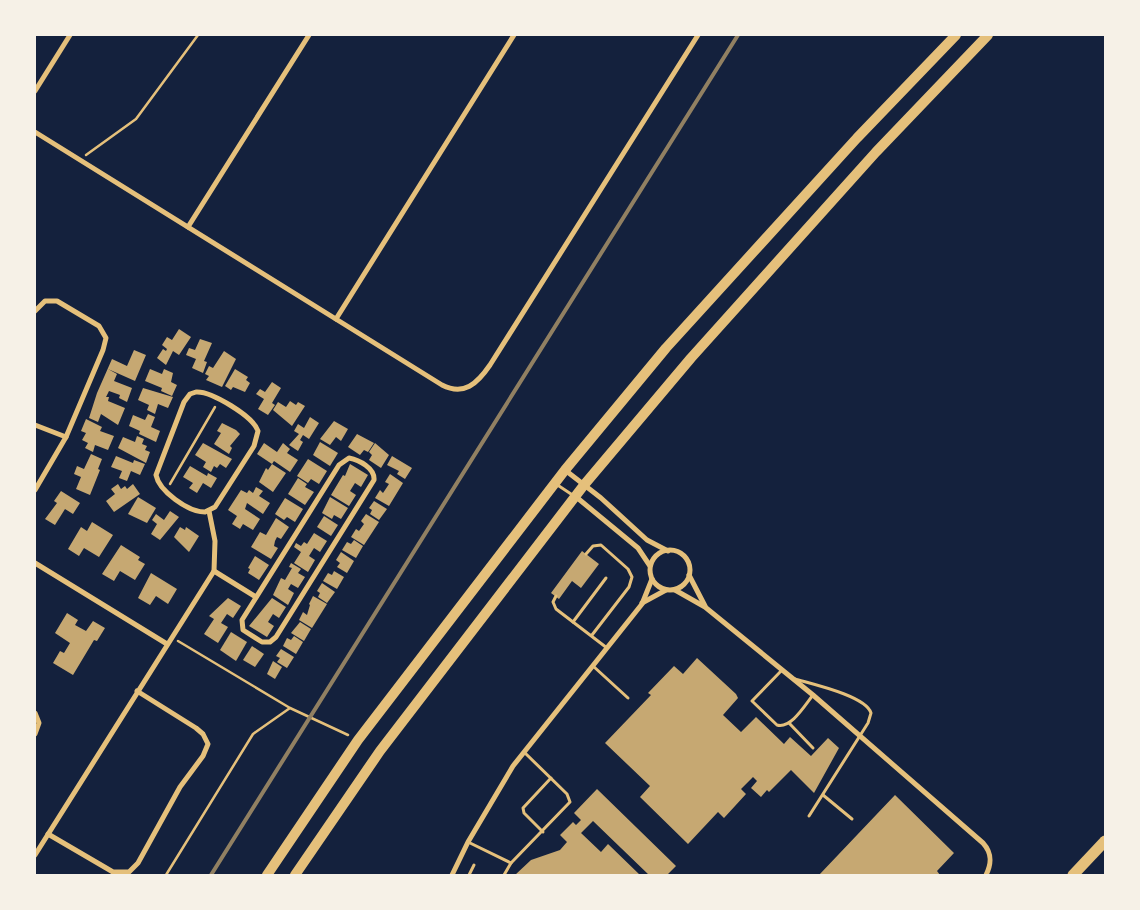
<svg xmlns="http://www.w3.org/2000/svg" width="1140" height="910" viewBox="0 0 1140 910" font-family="Mulish,sans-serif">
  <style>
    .building { fill: #c6a872 }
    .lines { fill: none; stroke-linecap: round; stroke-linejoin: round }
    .path { stroke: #e5c07b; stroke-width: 2.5 }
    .service { stroke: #e5c07b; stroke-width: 3 }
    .minor { stroke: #e5c07b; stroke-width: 5 }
    .primary { stroke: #e5c07b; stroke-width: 10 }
    .trunk { stroke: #e5c07b; stroke-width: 11 }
    .rail { stroke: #918062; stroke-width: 4 }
  </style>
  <rect width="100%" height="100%" fill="#14213d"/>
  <g class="building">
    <polygon points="179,329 191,337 179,355 173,351 166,365 157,358 163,349 166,351 167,349 162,345 167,337 172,340"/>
    <polygon points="200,339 212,343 204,361 207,362 203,373 192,368 196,359 186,355 189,348 195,350"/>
    <polygon points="134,350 146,355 135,381 108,369 117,374 114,381 132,388 127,402 119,398 120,395 109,391 106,397 109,397 108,401 125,408 118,425 101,414 98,422 89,418 97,393 112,359 127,366"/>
    <polygon points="224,351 236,359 222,387 206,380 209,376 205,374 209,366 213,368"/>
    <polygon points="150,369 162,374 164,369 173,373 171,382 177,385 172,396 161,391 162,388 145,381"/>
    <polygon points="235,369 248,377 246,380 250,383 245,392 233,387 231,390 225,386"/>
    <polygon points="272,382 281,388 272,403 275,405 268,415 258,409 264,399 256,394 260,389 265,392"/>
    <polygon points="143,388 173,397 168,408 158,404 155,414 147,410 149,405 138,400"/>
    <polygon points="290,401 296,405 298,402 305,406 292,426 273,410 278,402 286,407"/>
    <polygon points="148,414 155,417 151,427 160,431 156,442 139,434 140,431 129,426 133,415 145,420"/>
    <polygon points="310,417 319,423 309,439 303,435 300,440 303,442 298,451 289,445 299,434 294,431 298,424 304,428"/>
    <polygon points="86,419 102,427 100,431 114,436 108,450 95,445 93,452 85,448 88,443 82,440 86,433 81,431"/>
    <polygon points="334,421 348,429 341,441 336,437 330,445 320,439"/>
    <polygon points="222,423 236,430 240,434 230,446 232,448 229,454 214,444 221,433 217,431"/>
    <polygon points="357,434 374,443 368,452 364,450 360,455 348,447"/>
    <polygon points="137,436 144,439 142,444 147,446 145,450 150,452 146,463 118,448 123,437 135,442"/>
    <polygon points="320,442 338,453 330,466 313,455"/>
    <polygon points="203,443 232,459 226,468 220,464 217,468 214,466 211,472 203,467 206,462 195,455"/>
    <polygon points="264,443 277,452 283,443 290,449 287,453 298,460 290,472 274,461 272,464 257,454"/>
    <polygon points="375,443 389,455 381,468 369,460 372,455 369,452"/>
    <polygon points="91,454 102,459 98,469 100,470 90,495 76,489 81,477 74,474 77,466 84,469"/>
    <polygon points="116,456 133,463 134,460 145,464 140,475 131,471 127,481 119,478 122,471 111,467"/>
    <polygon points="392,456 412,468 405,479 397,474 399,471 387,465"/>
    <polygon points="308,459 327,471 319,484 311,479 308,483 297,476"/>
    <polygon points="272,464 286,473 273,492 259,482 266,468 268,470"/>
    <polygon points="350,464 368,475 361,487 355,483 350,491 356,495 349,506 331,495 343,475 345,476"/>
    <polygon points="190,466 207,476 208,473 217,478 211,488 203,483 197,493 189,488 193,483 183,477"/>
    <polygon points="390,474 403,483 389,506 375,498 380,490 383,493 389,484 385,482"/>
    <polygon points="298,478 307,484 305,487 314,492 305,505 288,494"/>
    <polygon points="118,484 121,489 125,486 127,489 133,484 140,494 114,512 106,501 115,494 111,489"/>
    <polygon points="256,487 263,491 259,496 270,503 263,514 247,503 245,509 260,519 253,530 243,524 240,529 232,524 237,516 228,510 241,490 247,493 249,490 253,493"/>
    <polygon points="61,491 80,503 73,514 65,509 55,525 45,519 57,503 54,501"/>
    <polygon points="138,497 156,508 147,523 128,514"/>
    <polygon points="330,497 348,508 341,519 334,515 332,519 322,513"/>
    <polygon points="285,498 303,509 295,522 287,517 284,520 275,514"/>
    <polygon points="374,501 387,509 379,520 370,514 372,510 369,508"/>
    <polygon points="170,511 179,517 160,540 151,534 157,524 152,520 156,514 164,520"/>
    <polygon points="366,514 379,522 364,545 351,537 356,529 359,531 364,524 361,521"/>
    <polygon points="324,516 338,525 331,536 317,527"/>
    <polygon points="276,518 289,527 281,539 277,537 275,541 274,546 278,548 271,559 251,547 260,532 266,535"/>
    <polygon points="92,522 113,535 99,557 84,548 79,556 68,549 81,527 87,531"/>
    <polygon points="180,527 185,530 186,527 199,536 189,552 174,537"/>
    <polygon points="314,533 327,541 320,552 314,548 309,556 315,560 308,572 294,563 301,552 294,547 296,543 301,546 304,542 307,544"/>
    <polygon points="354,540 363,546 356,558 342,550 347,542 351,544"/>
    <polygon points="121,545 140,557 138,560 145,564 135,580 120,571 114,581 102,574"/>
    <polygon points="582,551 599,564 581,588 572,581 559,599 551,593"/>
    <polygon points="341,552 354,561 347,573 337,567 340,563 336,560"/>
    <polygon points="255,556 269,565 259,580 248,573 250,569 248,568"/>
    <polygon points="291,563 301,569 298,573 305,577 298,588 291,584 288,589 294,593 288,605 273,595 281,578 285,580 292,568 289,567"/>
    <polygon points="334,571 344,577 337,589 323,581 328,573 332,575"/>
    <polygon points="151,573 177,589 168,604 156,596 150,605 138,598"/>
    <polygon points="322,583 335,592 327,603 318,597 320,593 317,591"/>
    <polygon points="313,596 327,604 312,628 299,620 303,612 307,615 310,605 309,604"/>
    <polygon points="228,598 241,606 233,618 227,614 221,623 228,627 218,643 204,634 214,619 209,616"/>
    <polygon points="272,598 286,607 279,618 273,614 268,622 274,626 267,637 249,626"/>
    <polygon points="67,613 78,620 75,625 86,631 93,621 105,628 97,641 94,640 73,675 53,663 60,651 64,653 70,643 55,633"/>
    <polygon points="300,622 311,629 304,641 291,633"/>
    <polygon points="231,632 247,642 236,661 220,650"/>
    <polygon points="294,636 303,642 296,654 283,646 287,638 291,640"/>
    <polygon points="252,646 264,654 255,667 243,660"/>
    <polygon points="281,649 294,657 287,668 277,662 280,658 276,656"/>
    <polygon points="697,658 736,694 738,698 723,715 741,732 756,717 784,744 790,737 811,756 828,738 839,748 814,793 791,770 769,792 767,790 761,797 751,788 757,781 753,777 741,789 746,794 724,818 718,812 688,844 640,797 650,786 605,743 651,695 648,693 674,666 683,674"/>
    <polygon points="273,661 282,667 275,679 267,674"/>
    <polygon points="597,789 676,866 667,875 649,875 593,821 581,833 601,852 608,844 640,875 515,875 531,860 560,850 567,842 560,835 573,822 576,825 581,820 574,813"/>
    <polygon points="895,795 954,853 937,871 940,875 819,875"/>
  </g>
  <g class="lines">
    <g class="path">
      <polyline points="86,155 136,119 198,35"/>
      <polyline points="170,484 215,407"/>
      <polyline points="178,641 290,708 348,735"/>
      <polyline points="166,875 253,734 290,708"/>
    </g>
    <g class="service">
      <polyline points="556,484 574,496"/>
      <polyline points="586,554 593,546 601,545 628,569 632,577 629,587 592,635"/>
      <polyline points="556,596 553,602 556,609 607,648"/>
      <polyline points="573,622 606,578"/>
      <polyline points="593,666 628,698"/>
      <path d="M782,670L752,701L777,725C791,729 805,705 813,695"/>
      <path d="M795,679C812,684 866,696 871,713L868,723L809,816"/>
      <polyline points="789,723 813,748"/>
      <polyline points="823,795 852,819"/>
      <polyline points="543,832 524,813 523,808 551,778"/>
      <polyline points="468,842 511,863 504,875"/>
      <polyline points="511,863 570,802 567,794 524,752"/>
      <polyline points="469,875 474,865"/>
    </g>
    <g class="minor">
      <polyline points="35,91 70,35"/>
      <path d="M35,132L442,385C464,396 477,384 490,365L698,35"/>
      <polyline points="188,227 309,35"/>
      <polyline points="35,311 45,301 57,301 99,326 106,338 103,350 66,437 35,490"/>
      <polyline points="336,319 514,35"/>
      <path d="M196,392C211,391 253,416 258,431L254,446L215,507L205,512C188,512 159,491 156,475L184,402L190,394Z"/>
      <polyline points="35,425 66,437"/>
      <path d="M349,458C359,460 375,468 374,480L276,637L270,642H262L243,630L242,620L339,465Z"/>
      <polyline points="565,470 601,498 647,540 668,551"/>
      <polyline points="575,496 638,548 650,566"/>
      <circle cx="670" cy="570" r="20"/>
      <polyline points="35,563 167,644"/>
      <polyline points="214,571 256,597"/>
      <polyline points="689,575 705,606"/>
      <path d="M675,590L705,607L813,695L983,843C992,853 992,863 986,875"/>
      <polyline points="642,603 666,590"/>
      <polyline points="35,713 39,723 35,734"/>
      <polyline points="48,834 113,872 129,872 138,863 180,787 203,756 208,744 203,734 196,728 137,691"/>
      <polyline points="35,855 214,571 215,541 209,511"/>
      <polyline points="452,875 468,842 513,766 642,604 652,579"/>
    </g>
    <g class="primary">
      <polyline points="267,875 358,740 565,470 666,348 857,138 956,35"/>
      <polyline points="295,875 380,751 584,485 691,358 876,152 988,35"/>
    </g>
    <polyline class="trunk" points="1073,875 1105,841"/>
    <polyline class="rail" points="211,875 738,35"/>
  </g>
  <rect width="1140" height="910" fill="none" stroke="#f6f1e7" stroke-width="72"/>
</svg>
